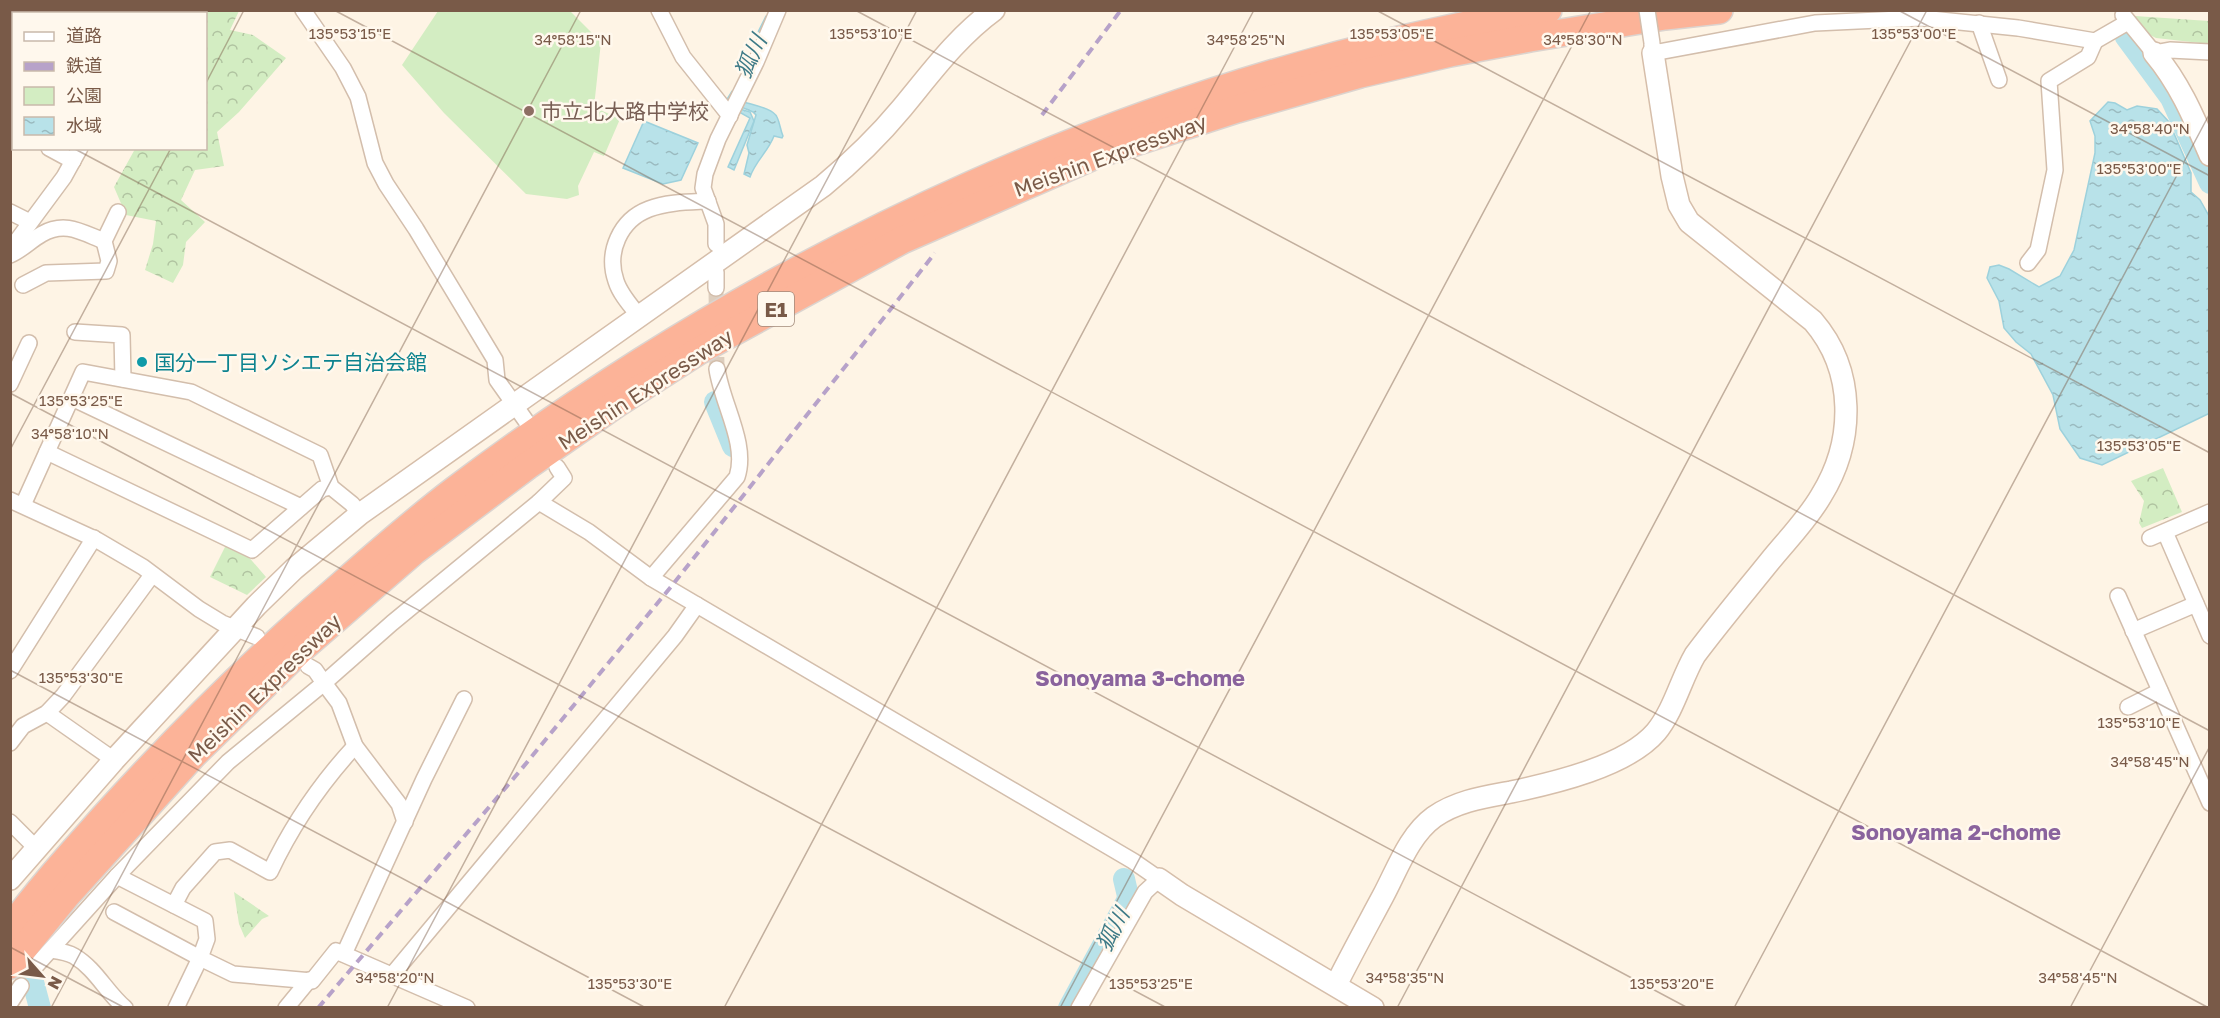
<svg xmlns="http://www.w3.org/2000/svg" width="2220" height="1018" viewBox="0 0 2220 1018" font-family="'Golos Text','Noto Sans JP',sans-serif">
  <style>
    .green { fill: #d3edc2 }
    .forest { fill: url(#forest-crowns) }
    .water { fill: url(#water-ripples); stroke: #9dd1dc; stroke-width: 1.5 }
    .lines { fill: none; stroke-linecap: round; stroke-linejoin: round }
    .stream { stroke: #9dd1dc; stroke-width: 4 }
    .river { stroke: #b8e2e9; stroke-width: 22 }
    .street-tunnel { stroke: #ddcebe; stroke-width: 15; stroke-dasharray: 15 8; stroke-linecap: butt }
    .street-casing { stroke: #d3beac; stroke-width: 18 }
    .secondary-casing { stroke: #d6beaa; stroke-width: 24 }
    .highway-casing { stroke: #dcd4cf; stroke-width: 30 }
    .street { stroke: #fff; stroke-width: 15 }
    .secondary { stroke: #fff; stroke-width: 21 }
    .highway { stroke: #fcb398; stroke-width: 27 }
    .rail { stroke: #b7a2c9; stroke-width: 4; stroke-dasharray: 9 6; stroke-linecap: butt }
    .street-bridge-casing { stroke: #d3beac; stroke-width: 18; stroke-linecap: butt }
    .street-bridge { stroke: #fff; stroke-width: 15 }
    .ticks { fill: none; stroke: #795a48; stroke-width: 1.5; stroke-opacity: 0.45 }
    .education-dot { fill: #8d6e63; stroke: #fff8ed; stroke-width: 2 }
    .culture-dot { fill: #0f9aa8; stroke: #fff8ed; stroke-width: 2 }
    .labels { text-anchor: middle; dominant-baseline: central; stroke-width: 5; stroke-linejoin: round; paint-order: stroke }
    .shield { fill: #fff8ed; stroke: #a1897a; stroke-width: 1.5 }
    .shield-label { font-size: 20px; font-weight: bold; fill: #795a48 }
    .education-label { font-size: 21px; fill: #785e54; stroke: #fff8ed; text-anchor: start }
    .street-label { font-size: 21px; fill: #795a48; stroke: #fff8ed }
    .culture-label { font-size: 21px; fill: #0d838f; stroke: #fff8ed; text-anchor: start }
    .water-label { font-size: 22px; font-style: italic; fill: #3d7a87; stroke: #fff8ed }
    .neighbourhood-label { font-size: 22px; font-weight: bold; fill: #8a639d; stroke: #fff8ed }
    .ticks-label { font-size: 15px; text-anchor: middle; fill: #795a48; stroke: #fff8ed; stroke-width: 5; stroke-linejoin: round; paint-order: stroke }
  </style>
  <defs>
    <pattern id="forest-crowns" width="20" height="18" patternUnits="userSpaceOnUse" patternTransform="scale(1.5)"><rect width="20" height="18" fill="#d3edc2"/><path d="M2 6a3 3 0 1 1 6 0M12 15a3 3 0 1 1 6 0" fill="none" stroke="#b0c3a0"/></pattern>
    <pattern id="water-ripples" width="26" height="14" patternUnits="userSpaceOnUse" patternTransform="scale(1.5)"><rect width="26" height="14" fill="#b8e2e9"/><path d="M2 4q2-2 4 0t4 0M15 11q2-2 4 0t4 0" fill="none" stroke="#9ababf"/></pattern>
  </defs>
  <rect width="100%" height="100%" fill="#fef4e5"/>
  <polygon class="green" points="438,11 570,11 601,42 594,107 620,119 604,156 594,152 578,186 579,195 567,199 526,194 444,113 402,65"/>
  <g class="forest">
    <polygon points="103,10 239,11 230,30 253,35 286,58 239,112 217,132 224,166 195,170 181,200 205,222 186,242 183,265 173,283 145,270 153,244 156,221 126,215 114,187 135,149 206,148 206,14 101,14"/>
    <polygon points="2135,16 2209,21 2209,44 2156,38 2144,32"/>
    <polygon points="2163,468 2182,512 2142,528 2139,523 2144,501 2131,481"/>
    <polygon points="226,545 247,555 266,577 247,595 210,577"/>
    <polygon points="234,892 269,916 262,919 245,938 239,924"/>
  </g>
  <g class="water">
    <path d="M744,102C752,105 773,108 777,117C780,123 780,129 783,136L782,138L774,136C768,152 756,160 750,177L744,174L749,153L747,145L756,115L753,112L741,107Z"/>
    <polygon points="2108,102 2115,103 2127,110 2137,106 2157,109 2169,122 2191,173 2191,192 2200,200 2209,216 2210,413 2102,465 2080,458 2060,429 2053,395 2031,354 2016,342 2004,328 1999,301 1987,278 1990,267 1999,265 2009,269 2039,287 2060,276 2074,250 2095,153 2095,136 2090,121"/>
    <polygon points="740,109 750,112 754,121 734,170 728,167 750,118 739,112"/>
    <polygon points="644,121 698,143 681,180 663,184 623,168"/>
  </g>
  <g class="lines">
    <g class="stream">
      <polyline points="758,40 758,35 767,17"/>
      <polyline points="728,100 733,92"/>
    </g>
    <g class="river">
      <polyline points="2126,37 2171,98 2210,183"/>
      <polyline points="715,402 733,446"/>
      <polyline points="10,960 32,978 40,1008"/>
      <polyline points="1069,1008 1127,901 1128,896 1124,879"/>
    </g>
    <polyline class="street-tunnel" points="716,288 717,369"/>
    <g class="street-casing">
      <g id="street">
        <polyline points="303,10 343,68 358,97 375,163 386,184 416,229 495,360 497,380 526,421"/>
        <polyline points="659,10 683,57 730,116"/>
        <polyline points="2123,15 2154,53 2170,50 2210,52"/>
        <polyline points="1979,23 1999,80"/>
        <polyline points="1652,45 1653,53 1815,23 1921,18 2018,28 2095,41 2128,22"/>
        <polyline points="10,47 14,48"/>
        <polyline points="10,129 14,130"/>
        <polyline points="49,148 73,161"/>
        <polyline points="10,212 30,222"/>
        <polyline points="716,244 716,224 703,188 705,174 718,139 756,62 778,10"/>
        <polyline points="10,250 64,177 80,148"/>
        <path d="M10,255C22,250 31,240 42,234C65,221 81,232 104,241"/>
        <polyline points="2028,263 2038,250 2055,170 2049,81 2088,57 2095,41"/>
        <polyline points="716,272 716,288"/>
        <polyline points="23,285 46,273 106,271 109,261 104,241 118,212"/>
        <path d="M639,316C631,306 620,294 616,281C606,252 620,220 649,209C667,202 689,202 708,201"/>
        <polyline points="75,332 122,335 123,379"/>
        <polyline points="10,384 29,343"/>
        <polyline points="72,398 301,507"/>
        <polyline points="47,452 252,550 322,489 331,487"/>
        <polyline points="10,500 97,540 143,567 199,609 222,623 257,637"/>
        <polyline points="539,502 564,478 557,467"/>
        <polyline points="23,505 83,372 191,392 320,455 331,487 352,504 360,514"/>
        <polyline points="2165,532 2210,636"/>
        <polyline points="2150,538 2210,512"/>
        <path d="M651,578L737,477C748,444 722,404 717,369"/>
        <polyline points="2118,596 2210,803"/>
        <polyline points="2133,631 2196,604"/>
        <polyline points="308,666 315,670 324,683 392,623 539,502 589,532 651,578 1133,861 1159,879 1145,892 1079,1008"/>
        <polyline points="10,671 94,538"/>
        <polyline points="2128,707 2160,691"/>
        <polyline points="47,713 114,760"/>
        <polyline points="10,743 23,726 47,713 63,696 152,575"/>
        <polyline points="10,822 36,848"/>
        <polyline points="405,822 399,804 355,746 339,703 324,683 228,762 117,876 205,921 207,939 200,958 233,974 312,981 336,951 467,1008"/>
        <path d="M174,905L183,888L215,852L230,850L270,872C291,827 321,783 355,746"/>
        <polyline points="114,912 200,958 176,1008"/>
        <path d="M51,950C58,951 67,952 74,956C96,969 106,992 125,1008"/>
        <polyline points="344,954 424,779 464,699"/>
        <polyline points="34,968 117,876"/>
        <polyline points="392,975 675,636 697,605"/>
        <polyline points="10,1003 21,986"/>
        <polyline points="286,1008 309,980"/>
      </g>
    </g>
    <g class="secondary-casing">
      <g id="secondary">
        <path d="M2154,53C2180,84 2194,118 2210,155"/>
        <path d="M10,879L114,760L256,606L294,569L360,514L823,186C852,162 878,137 902,108C931,73 957,37 994,10"/>
        <polyline points="1159,879 1182,895 1373,1008"/>
        <path d="M1336,985C1351,955 1367,926 1383,896C1397,870 1409,835 1434,817C1457,801 1484,797 1511,792C1554,783 1627,766 1656,732C1674,710 1681,679 1695,655C1719,623 1745,592 1770,561C1787,540 1807,520 1821,496C1855,441 1856,371 1813,321L1689,222L1679,205L1672,176L1653,53"/>
      </g>
    </g>
    <g class="highway-casing">
      <g id="highway">
        <path d="M10,929C39,889 73,852 105,816C173,741 239,675 314,609C360,569 406,527 455,490C775,249 1151,76 1548,10"/>
        <polyline points="10,965 66,896 194,754 301,649 414,551 527,466 616,404 700,350 902,240 1098,154 1237,109 1360,74 1450,53 1530,38 1665,16 1719,10"/>
      </g>
    </g>
    <use href="#street" class="street"/>
    <use href="#secondary" class="secondary"/>
    <use href="#highway" class="highway"/>
    <g class="rail">
      <polyline points="1042,115 1121,10"/>
      <polyline points="318,1008 519,772 674,583 935,253"/>
    </g>
    <g class="street-bridge-casing">
      <polyline id="street-bridge" points="1647,10 1652,43"/>
    </g>
    <use href="#street-bridge" class="street-bridge"/>
  </g>
  <path class="ticks" d="M334,10L2209,1008M855,10L2210,731M1376,10L2210,453M1898,10L2210,176M206,83L244,10M10,115L14,117M73,148L1688,1008M10,393L1167,1008M10,450L171,148M10,670L646,1008M10,947L125,1008M51,1008L581,10M387,1008L917,10M724,1008L1254,10M1060,1008L1591,10M1397,1008L1927,10M1734,1008L2210,113M2070,1008L2210,746"/>
  <circle class="education-dot" cx="529" cy="111" r="6"/>
  <circle class="culture-dot" cx="142" cy="362" r="6"/>
  <g class="labels">
    <rect class="shield" x="758" y="292" width="36" height="34" rx="4.5"/>
    <g class="shield-label">
      <text x="776" y="309">E1</text>
    </g>
    <g class="education-label">
      <text x="541" y="111">市立北大路中学校</text>
    </g>
    <g class="street-label">
      <text transform="translate(1110 155) rotate(-20)">Meishin Expressway</text>
      <text transform="translate(645 389) rotate(-33)">Meishin Expressway</text>
      <text transform="translate(264 688) rotate(-44)">Meishin Expressway</text>
    </g>
    <g class="culture-label">
      <text x="154" y="362">国分一丁目ソシエテ自治会館</text>
    </g>
    <g class="water-label">
      <text transform="translate(750 56) rotate(-65)">狐川</text>
      <text transform="translate(1112 929) rotate(-62)">狐川</text>
    </g>
    <g class="neighbourhood-label">
      <text x="1140" y="677">Sonoyama 3-chome</text>
      <text x="1956" y="831">Sonoyama 2-chome</text>
    </g>
  </g>
  <g class="ticks-label">
    <text x="871" y="39">135°53'10"E</text>
    <text x="350" y="39">135°53'15"E</text>
    <text x="1392" y="39">135°53'05"E</text>
    <text x="1914" y="39">135°53'00"E</text>
    <text x="573" y="45">34°58'15"N</text>
    <text x="1246" y="45">34°58'25"N</text>
    <text x="1583" y="45">34°58'30"N</text>
    <text x="2150" y="134">34°58'40"N</text>
    <text x="2139" y="174">135°53'00"E</text>
    <text x="81" y="406">135°53'25"E</text>
    <text x="70" y="439">34°58'10"N</text>
    <text x="2139" y="451">135°53'05"E</text>
    <text x="81" y="683">135°53'30"E</text>
    <text x="2139" y="728">135°53'10"E</text>
    <text x="2150" y="767">34°58'45"N</text>
    <text x="395" y="983">34°58'20"N</text>
    <text x="1405" y="983">34°58'35"N</text>
    <text x="2078" y="983">34°58'45"N</text>
    <text x="630" y="989">135°53'30"E</text>
    <text x="1151" y="989">135°53'25"E</text>
    <text x="1672" y="989">135°53'20"E</text>
  </g>
  <rect width="2220" height="1018" fill="none" stroke="#795a48" stroke-width="24"/>
  <rect x="12" y="12" width="195" height="138" fill="#fff8ed" stroke="#c9b9ab" stroke-width="1.5"/>
  <rect x="24" y="32" width="30" height="9" fill="#ffffff" stroke="#c9b9ab" stroke-width="1.5"/>
  <text x="66" y="42" font-size="18" fill="#795a48">道路</text>
  <rect x="24" y="62" width="30" height="9" fill="#b7a2c9" stroke="#c9b9ab" stroke-width="1.5"/>
  <text x="66" y="72" font-size="18" fill="#795a48">鉄道</text>
  <rect x="24" y="87" width="30" height="18" fill="#d3edc2" stroke="#c9b9ab" stroke-width="1.5"/>
  <text x="66" y="102" font-size="18" fill="#795a48">公園</text>
  <rect x="24" y="117" width="30" height="18" fill="url(#water-ripples)" stroke="#c9b9ab" stroke-width="1.5"/>
  <text x="66" y="132" font-size="18" fill="#795a48">水域</text>
  <g transform="translate(42 976) rotate(118)" stroke="#fff8ed" stroke-width="4.5" paint-order="stroke">
  <path d="M0-4.5L10 22L0 15L-10 22Z" fill="#795a48"/>
  <text y="-9" font-size="16" font-weight="bold" text-anchor="middle" fill="#795a48">N</text>
  </g>
</svg>
